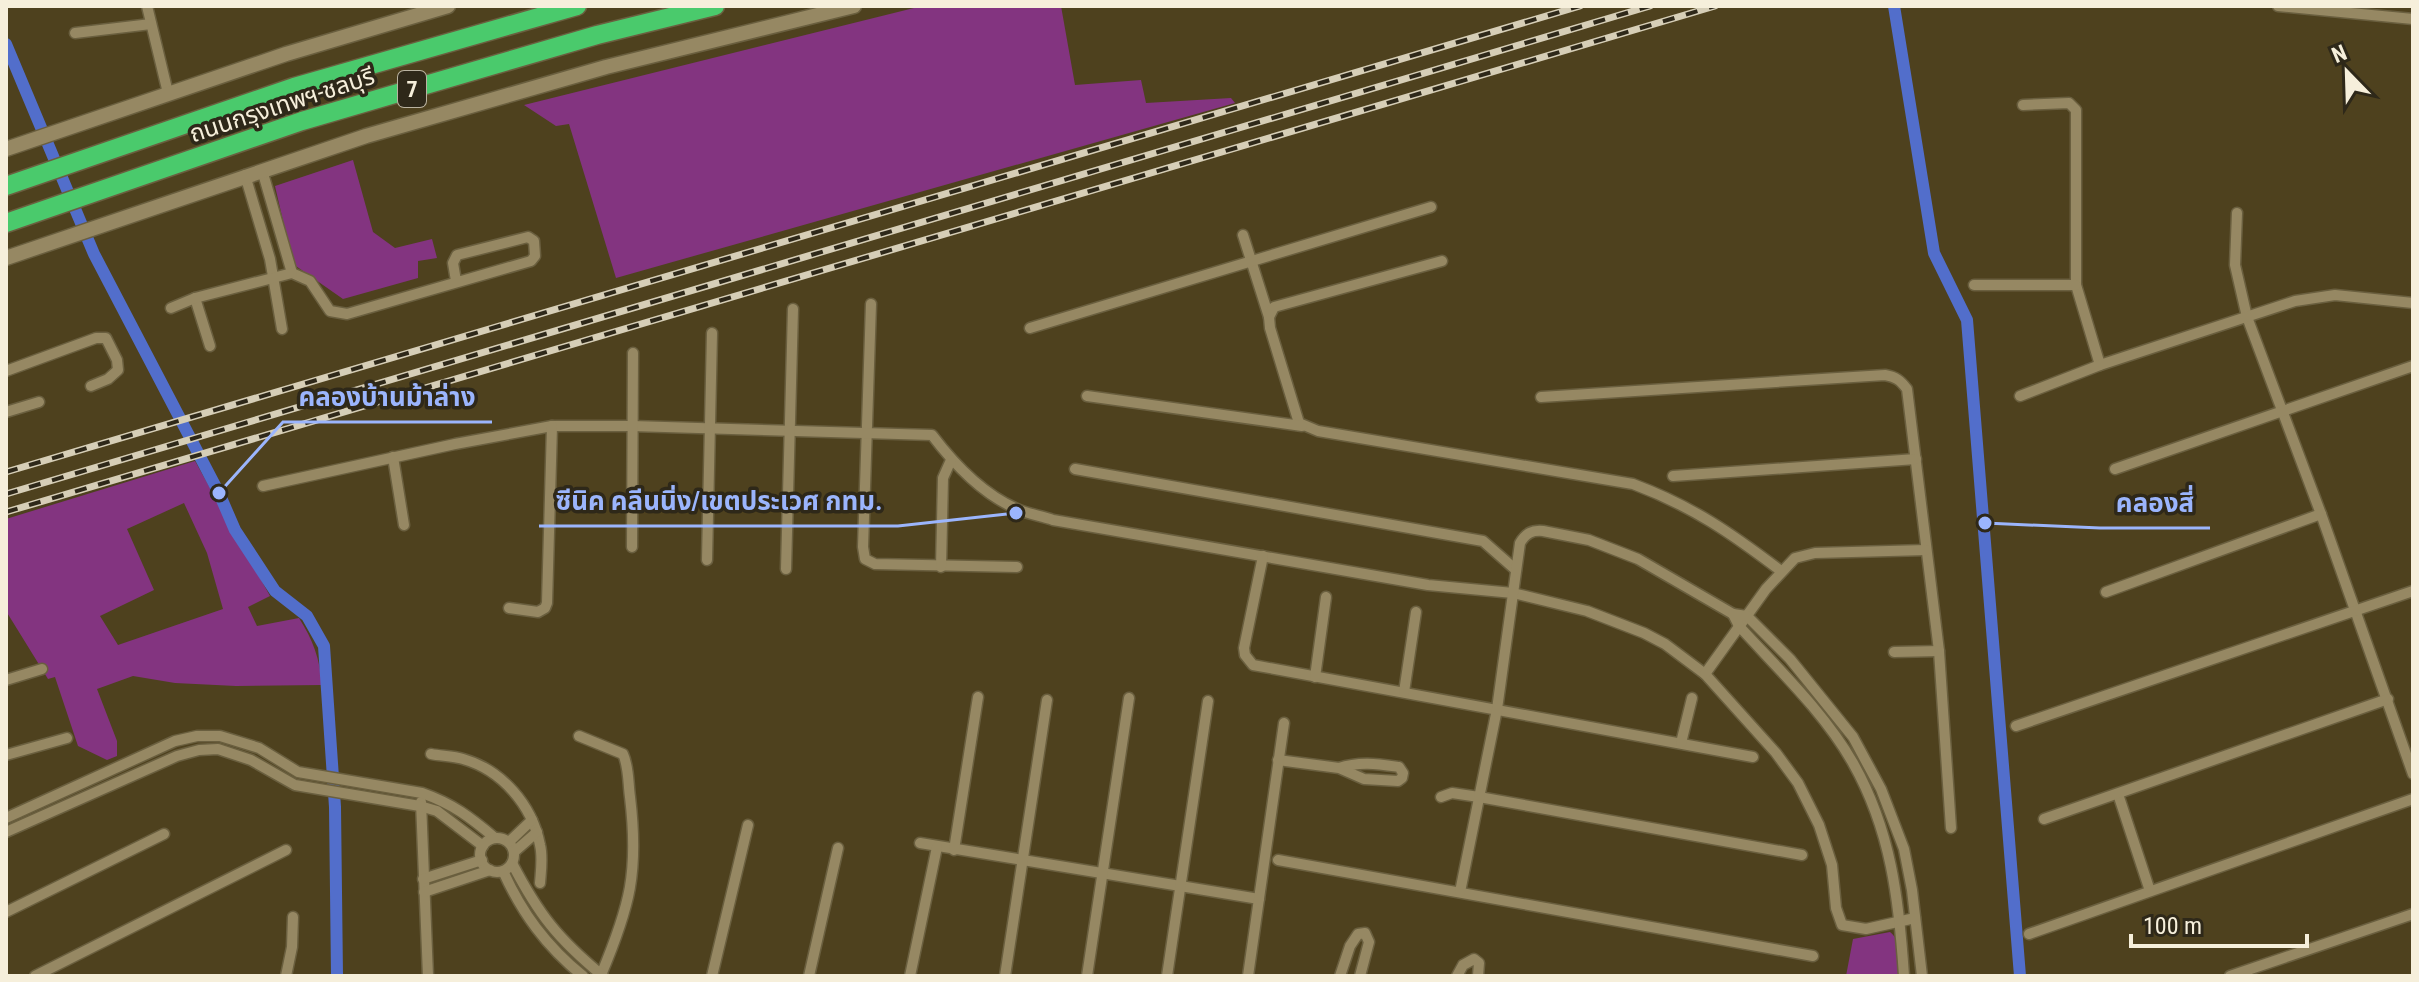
<svg xmlns="http://www.w3.org/2000/svg" width="2419" height="982" viewBox="0 0 2419 982" font-family="'Roboto Condensed','Noto Sans Thai',sans-serif">
  <style>
    .green { fill: #833480; fill-rule: evenodd }
    .lines { fill: none; stroke-linecap: round; stroke-linejoin: round }
    .canal { stroke: #526ecb; stroke-width: 12 }
    .minor-casing { stroke: #6a5f3f; stroke-width: 13 }
    .secondary-casing { stroke: #6a5f3f; stroke-width: 17 }
    .motorway-casing { stroke: #6a5f3f; stroke-width: 21 }
    .minor { stroke: #968863; stroke-width: 10 }
    .secondary { stroke: #968863; stroke-width: 14 }
    .motorway { stroke: #4aca6c; stroke-width: 18 }
    .rail-casing { stroke: #d6ceb7; stroke-width: 7 }
    .rail { stroke: #2e2819; stroke-width: 4; stroke-dasharray: 12; stroke-linecap: butt }
    .labels { text-anchor: middle; dominant-baseline: central; stroke-width: 7; stroke-linejoin: round; paint-order: stroke }
    .shield { fill: #2e2819; stroke: #bab3a1; stroke-width: 2 }
    .shield-label { font-size: 22px; font-weight: bold; fill: #f6efdb }
    .street-label { font-size: 24px; fill: #f6efdb; stroke: #2e2819 }
    .leader { fill: none; stroke: #9bb5fd; stroke-width: 3 }
    .callout-dot { fill: #9bb5fd; stroke: #2e2819; stroke-width: 3 }
    .callout-label { font-size: 26px; text-anchor: middle; font-weight: bold; fill: #9bb5fd; stroke: #2e2819; stroke-width: 7; stroke-linejoin: round; paint-order: stroke }
  </style>
  <rect width="100%" height="100%" fill="#4e411e"/>
  <g class="green">
    <polygon points="922,6 1061,6 1075,85 1141,80 1146,103 1231,98 1235,103 616,278 569,124 556,126 524,105"/>
    <polygon points="353,160 373,232 395,248 432,239 437,258 418,261 418,278 343,299 293,264 275,186"/>
    <path d="M195,461L270,596L248,607L257,626L299,618C313,640 320,659 322,685L236,686L175,683L133,676L97,689L117,741V756L107,760L78,746L55,677L48,679L6,611V519ZM184,503L207,553L223,609L118,645L100,616L154,590L127,529Z"/>
    <path d="M1890,932C1903,942 1899,961 1898,976H1846L1853,939Z"/>
  </g>
  <g class="lines">
    <g class="canal">
      <polyline points="1894,6 1934,253 1967,320 2020,976"/>
      <polyline points="6,44 94,254 219,493 235,530 275,591 307,616 324,646 335,807 337,976"/>
    </g>
    <g class="minor-casing">
      <g id="minor">
        <polyline points="147,6 168,93"/>
        <polyline points="2278,6 2413,19"/>
        <polyline points="75,33 151,24"/>
        <polyline points="2023,105 2069,103 2076,110 2076,285 2100,365"/>
        <polyline points="262,170 292,273 310,281 330,311 347,314 531,261 535,256 534,241 528,237 457,255 453,263 456,281"/>
        <polyline points="245,175 270,259 282,329"/>
        <polyline points="2237,213 2235,265 2247,317 2321,514 2413,774"/>
        <polyline points="1243,235 1269,317"/>
        <path d="M1442,261L1274,307L1269,317L1270,328L1299,423L1318,431L1633,484C1692,506 1731,533 1781,571"/>
        <polyline points="1974,285 2076,285"/>
        <polyline points="195,298 210,346"/>
        <polyline points="871,304 863,547 865,559 875,564 1017,567"/>
        <polyline points="171,308 195,298 292,273"/>
        <polyline points="1030,328 1431,207"/>
        <polyline points="6,371 96,338 106,338 117,360 118,370 108,379 91,386"/>
        <polyline points="1087,396 1302,426"/>
        <polyline points="2020,396 2100,365 2295,301 2335,295 2413,303"/>
        <path d="M1541,397L1885,375C1896,377 1900,380 1907,389L1939,651L1951,828"/>
        <polyline points="6,412 39,402"/>
        <polyline points="393,457 404,525"/>
        <polyline points="1075,469 1483,541 1516,570"/>
        <polyline points="2115,469 2413,366"/>
        <polyline points="1673,476 1916,459"/>
        <path d="M263,486L455,444L552,426H632L932,435C954,464 982,494 1017,509C1028,514 1042,516 1053,520L1428,585L1513,593L1587,611L1644,633L1665,644L1705,674L1776,753L1798,783L1819,825L1832,865L1836,908L1842,925L1866,929L1915,918"/>
        <polyline points="632,547 633,353"/>
        <polyline points="1263,556 1244,648 1245,655 1253,665 1753,757"/>
        <polyline points="707,560 712,333"/>
        <polyline points="941,567 943,478 951,460"/>
        <polyline points="786,569 793,309"/>
        <polyline points="2106,592 2321,514"/>
        <polyline points="509,608 538,612 545,608 547,603 552,426"/>
        <polyline points="1894,652 1939,651"/>
        <polyline points="1705,674 1766,589 1795,558 1815,553 1926,550"/>
        <polyline points="1315,677 1326,597"/>
        <polyline points="6,680 42,669"/>
        <polyline points="1404,692 1416,612"/>
        <polyline points="2016,726 2413,591"/>
        <path d="M579,736L623,754C629,767 628,783 630,797C639,872 630,906 601,975"/>
        <polyline points="1681,743 1692,698"/>
        <path d="M431,754C441,756 453,756 463,759C502,770 532,805 540,845C543,857 541,870 540,883"/>
        <polyline points="6,755 67,738"/>
        <path d="M1278,760L1339,768L1364,779L1398,781L1402,778L1403,773L1399,767C1378,764 1360,761 1339,768"/>
        <polyline points="2118,794 2150,891"/>
        <polyline points="1441,797 1452,793 1479,797 1802,855"/>
        <polyline points="421,802 428,976"/>
        <path d="M6,818L175,741L197,736H220L259,748L298,772L422,793C453,804 470,817 495,838"/>
        <polyline points="2044,819 2388,699"/>
        <polyline points="6,832 177,756 199,750 218,749 251,760 295,785 420,806 437,811 483,846"/>
        <circle cx="497" cy="855" r="17"/>
        <polyline points="509,842 532,820"/>
        <polyline points="920,843 1259,899"/>
        <polyline points="954,850 978,697"/>
        <polyline points="514,852 537,832"/>
        <polyline points="1278,860 1813,956"/>
        <path d="M512,863C539,915 558,939 603,976"/>
        <path d="M503,871C522,913 546,946 583,976"/>
        <polyline points="423,879 482,860"/>
        <polyline points="424,892 490,870"/>
        <path d="M1460,892L1497,709L1520,543C1526,533 1532,530 1543,531L1589,540L1638,559L1733,614"/>
        <polyline points="6,912 164,834"/>
        <polyline points="2029,934 2413,799"/>
        <polyline points="35,976 286,850"/>
        <polyline points="286,976 292,947 293,917"/>
        <polyline points="712,976 748,825"/>
        <polyline points="809,976 838,848"/>
        <polyline points="910,976 937,847"/>
        <polyline points="1005,976 1047,700"/>
        <polyline points="1087,976 1129,698"/>
        <polyline points="1167,976 1208,701"/>
        <polyline points="1248,976 1284,723"/>
        <polyline points="1340,976 1350,946 1358,934 1365,933 1369,942 1360,976"/>
        <polyline points="1457,976 1463,965 1474,959 1479,963 1478,976"/>
        <path d="M1904,976C1899,900 1891,830 1853,763C1824,712 1778,669 1739,626L1733,614L1747,616L1790,659L1853,737L1881,789L1904,849L1912,890L1922,976"/>
        <polyline points="2230,976 2413,914"/>
      </g>
    </g>
    <g class="secondary-casing">
      <g id="secondary">
        <polyline points="6,149 286,54 448,6"/>
        <polyline points="6,258 366,136 606,67 854,6"/>
      </g>
    </g>
    <g class="motorway-casing">
      <g id="motorway">
        <polyline points="6,186 294,87 577,6"/>
        <polyline points="6,223 302,121 597,35 715,6"/>
      </g>
    </g>
    <use href="#minor" class="minor"/>
    <use href="#secondary" class="secondary"/>
    <use href="#motorway" class="motorway"/>
    <g class="rail-casing">
      <g id="rail">
        <polyline points="6,472 1580,6"/>
        <polyline points="6,494 1650,6"/>
        <polyline points="6,512 1715,6"/>
      </g>
    </g>
    <use href="#rail" class="rail"/>
  </g>
  <g class="labels">
    <rect class="shield" x="398" y="71" width="28" height="36" rx="6"/>
    <g class="shield-label">
      <text x="412" y="89">7</text>
    </g>
    <g class="street-label">
      <text transform="translate(282 105) rotate(-18)">ถนนกรุงเทพฯ-ชลบุรี</text>
    </g>
  </g>
  <path class="leader" d="M219 493L283 422H492M1016 513L898 526H539M1985 523L2100 528H2210"/>
  <g class="callout-dot">
    <circle cx="219" cy="493" r="8"/>
    <circle cx="1016" cy="513" r="8"/>
    <circle cx="1985" cy="523" r="8"/>
  </g>
  <g class="callout-label">
    <text x="387" y="406">คลองบ้านม้าล่าง</text>
    <text x="719" y="510">ซีนิค คลีนนิ่ง/เขตประเวศ กทม.</text>
    <text x="2155" y="512">คลองสี่</text>
  </g>
  <rect width="2419" height="982" fill="none" stroke="#f6efdb" stroke-width="16"/>
  <g transform="translate(2347 72) rotate(337)" stroke="#2e2819" stroke-width="6" paint-order="stroke">
  <path d="M0-6L14 30L0 20L-14 30Z" fill="#f6efdb"/>
  <text y="-12" font-size="22" font-weight="bold" text-anchor="middle" fill="#f6efdb">N</text>
  </g>
  <path d="M2131 934v12h176v-12" fill="none" stroke="#f6efdb" stroke-width="4"/>
  <text x="2143" y="934" font-size="24" fill="#f6efdb" stroke="#2e2819" stroke-width="6" paint-order="stroke">100 m</text>
</svg>
